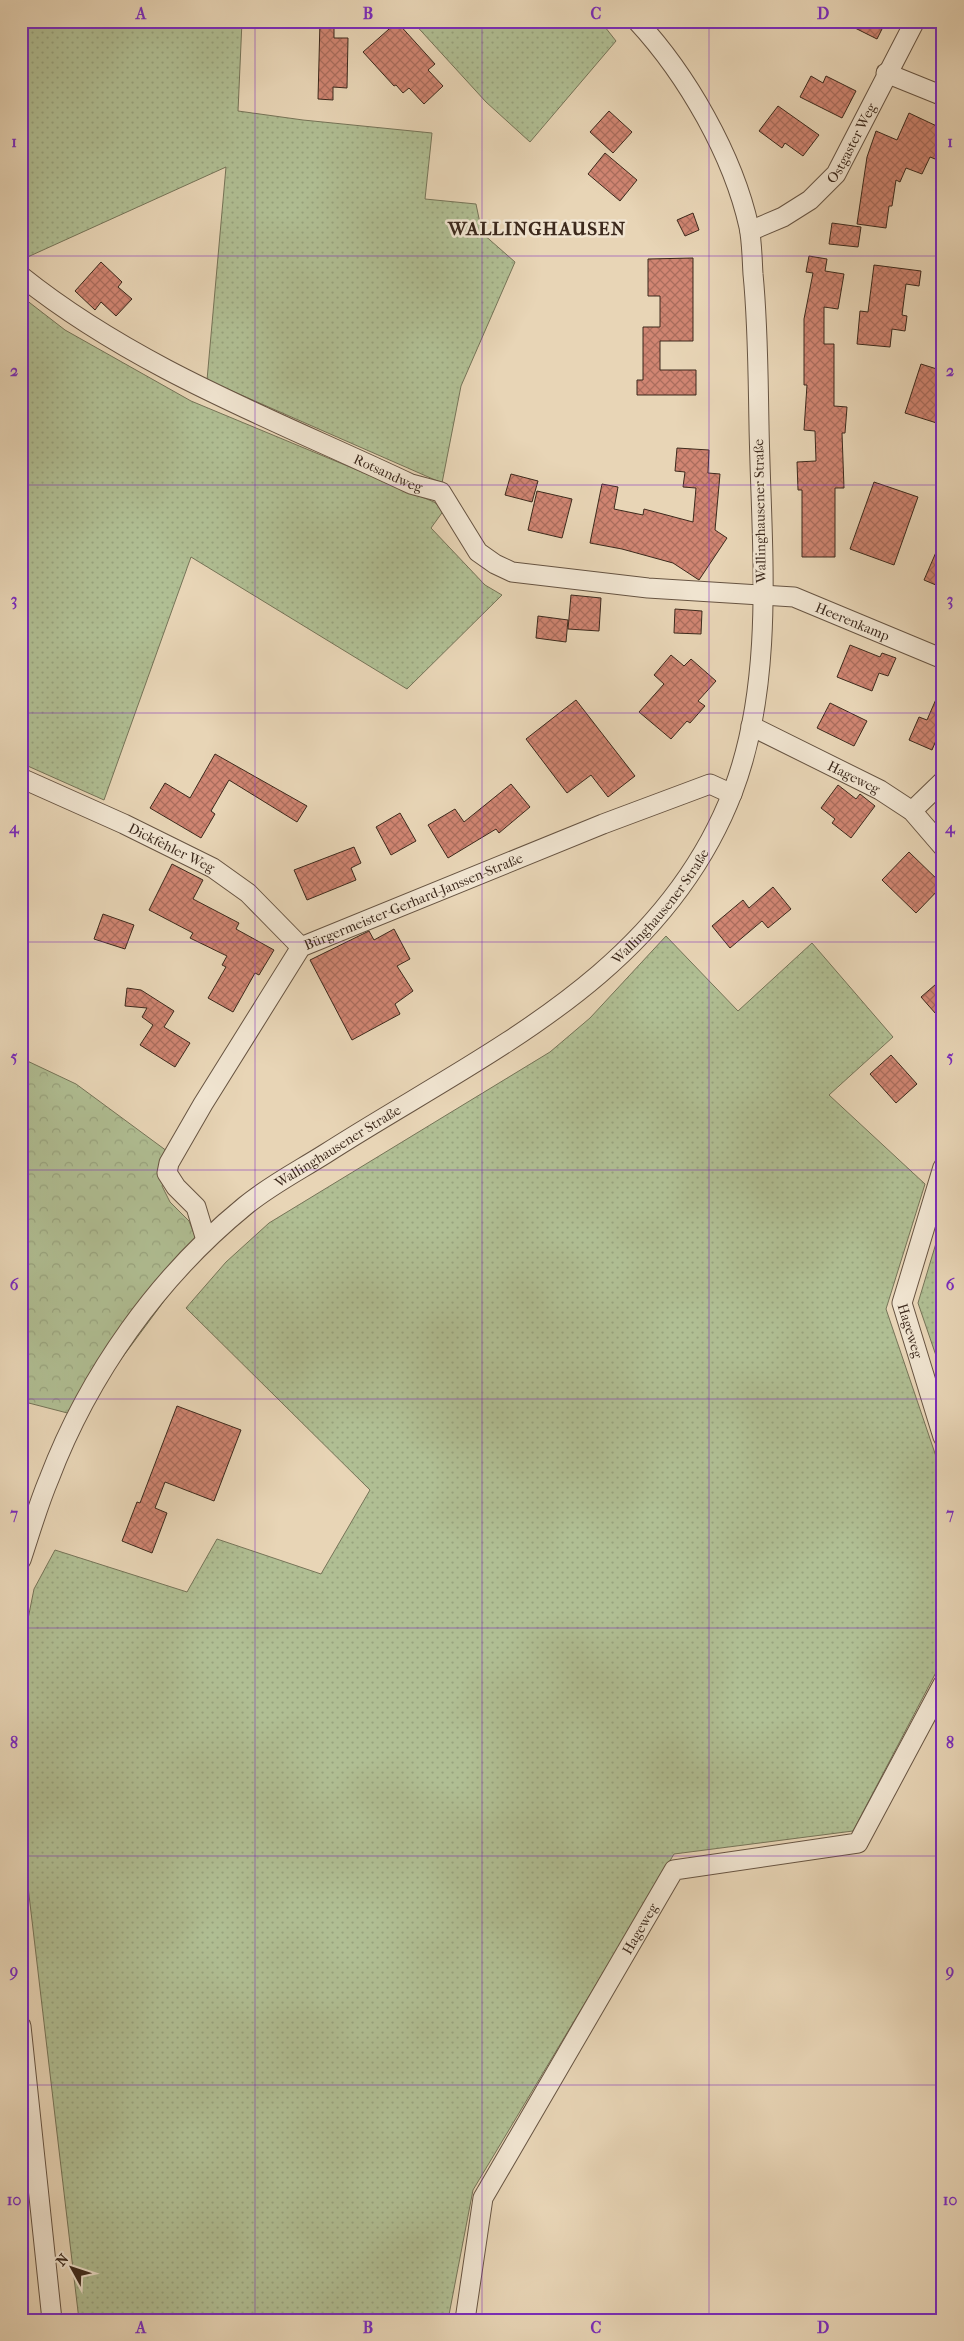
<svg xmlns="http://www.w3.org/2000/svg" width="964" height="2341" viewBox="0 0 964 2341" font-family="'IM FELL French Canon',serif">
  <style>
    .grass { fill: url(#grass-dots); stroke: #767458 }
    .forest { fill: url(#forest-crowns); stroke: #767458 }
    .building { fill: url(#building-cross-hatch); stroke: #3c291c }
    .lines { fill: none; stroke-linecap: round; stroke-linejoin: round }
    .minor-casing { stroke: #675442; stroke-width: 21 }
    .minor { stroke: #f0e4d0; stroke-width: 19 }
    .grid { fill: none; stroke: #7b2cbf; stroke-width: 1; stroke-opacity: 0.55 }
    .labels { text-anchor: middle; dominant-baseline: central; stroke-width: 5; stroke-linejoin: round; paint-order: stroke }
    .street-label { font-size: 14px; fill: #3c291c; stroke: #f0e4d0 }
    .district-label { font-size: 19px; font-weight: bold; letter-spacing: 1px; fill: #3c291c; stroke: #f0e4d0 }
    .neatline { fill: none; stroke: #7b2cbf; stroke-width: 2 }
    .grid-label { font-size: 16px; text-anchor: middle; font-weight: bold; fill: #7b2cbf }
  </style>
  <defs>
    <pattern id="grass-dots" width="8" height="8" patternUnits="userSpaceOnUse" patternTransform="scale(1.25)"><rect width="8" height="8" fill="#b0be93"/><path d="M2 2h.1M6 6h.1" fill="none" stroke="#98a37e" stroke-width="1.8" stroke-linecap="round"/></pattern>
    <pattern id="forest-crowns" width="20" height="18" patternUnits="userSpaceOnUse" patternTransform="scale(1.25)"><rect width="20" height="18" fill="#b0be93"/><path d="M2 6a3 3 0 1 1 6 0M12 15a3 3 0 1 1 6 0" fill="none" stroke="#98a37e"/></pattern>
    <pattern id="building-cross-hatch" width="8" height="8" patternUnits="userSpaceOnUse" patternTransform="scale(1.25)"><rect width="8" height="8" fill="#d08572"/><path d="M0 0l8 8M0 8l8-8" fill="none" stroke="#aa6d5d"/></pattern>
  </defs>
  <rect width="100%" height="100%" fill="#e8d5b6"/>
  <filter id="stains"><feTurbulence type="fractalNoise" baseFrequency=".004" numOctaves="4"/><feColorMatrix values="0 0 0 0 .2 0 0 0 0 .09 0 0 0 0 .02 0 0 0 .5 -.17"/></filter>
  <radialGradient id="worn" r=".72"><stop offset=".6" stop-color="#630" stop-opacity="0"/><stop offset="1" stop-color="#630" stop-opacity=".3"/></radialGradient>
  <g class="grass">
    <polygon points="21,21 242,21 238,111 303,120 432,133 425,199 476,204 482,233 515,262 461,386 442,483 207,380 226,167 21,260"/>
    <polygon points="412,21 588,21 605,27 616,41 530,142 486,102"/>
    <polygon points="21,296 65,330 191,401 434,502 444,510 431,528 485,585 502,595 407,689 191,557 104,800 21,763"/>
    <polygon points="666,936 738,1011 812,943 893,1037 829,1095 925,1184 886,1309 943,1477 943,1659 853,1831 674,1854 473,2190 448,2320 79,2320 21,1827 21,1654 34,1589 55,1550 187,1592 217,1539 321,1574 370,1490 186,1308 226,1262 269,1223 550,1052 590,1018"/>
    <polygon points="943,1220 943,1376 918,1303"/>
  </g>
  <polygon class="forest" points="21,1058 76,1084 175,1157 162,1186 170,1202 189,1221 201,1251 79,1416 21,1401"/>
  <g class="building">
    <polygon points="320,21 334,22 334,38 348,38 347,88 333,87 333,100 318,99"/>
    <polygon points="841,21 886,21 877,39"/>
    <polygon points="397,22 435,64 428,70 443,86 424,104 409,88 403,93 396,85 394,86 363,52"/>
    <polygon points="811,76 823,83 826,76 856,91 842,118 800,97"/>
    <polygon points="778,106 819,135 803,156 785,143 782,148 759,131"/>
    <polygon points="609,111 632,132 613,153 590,132"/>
    <polygon points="909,113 943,129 943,162 930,157 922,174 906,168 900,182 896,180 892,206 889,206 886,228 857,224 867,157 876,131 897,140"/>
    <polygon points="605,153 637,180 620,201 588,174"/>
    <polygon points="693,213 699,230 685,236 677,220"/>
    <polygon points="832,223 861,227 858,247 829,244"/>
    <polygon points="809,256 827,259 825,271 844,274 838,309 824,307 824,344 834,344 834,406 847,407 845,433 842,433 844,488 835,488 835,557 802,557 802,490 798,490 797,462 816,461 815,431 804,430 807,385 804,385 804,319 813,273 806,272"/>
    <polygon points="693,258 693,341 660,341 660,370 696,370 696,395 637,395 637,380 643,380 643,327 660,327 660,296 648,296 648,259"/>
    <polygon points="101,262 122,282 118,287 132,299 116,316 101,302 95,310 75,291"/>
    <polygon points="874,265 921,271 919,286 906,284 902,315 907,316 905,331 892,329 890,347 857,344 860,311 868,312"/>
    <polygon points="921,364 943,371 943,425 905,413"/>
    <polygon points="677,448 709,450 708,473 720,474 715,530 727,538 699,580 673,563 622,549 590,543 602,484 618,487 614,509 643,515 644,509 693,522 696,488 683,487 685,472 675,471"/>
    <polygon points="511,474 538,481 532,502 505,495"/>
    <polygon points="874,482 918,497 894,565 850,549"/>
    <polygon points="537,491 572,499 562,538 528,530"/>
    <polygon points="943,536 943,588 924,580"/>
    <polygon points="571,595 601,598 599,631 568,629"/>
    <polygon points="675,609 702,611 701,634 674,633"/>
    <polygon points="538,616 568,620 566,642 536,638"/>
    <polygon points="850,645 880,657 882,653 896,658 888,676 879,673 872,691 837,677"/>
    <polygon points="671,655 684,666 691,659 716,681 698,701 705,706 690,723 687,721 671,739 639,712 664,684 654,675"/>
    <polygon points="943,683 943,724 932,750 909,740 919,717 927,720"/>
    <polygon points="576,700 635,776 608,797 591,775 567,793 526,739"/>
    <polygon points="830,703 867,721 854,746 817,728"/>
    <polygon points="215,754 307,806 297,822 229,780 211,811 215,814 201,838 150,808 165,783 190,798"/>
    <polygon points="511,784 530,807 499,833 496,829 448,858 428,825 455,809 464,822"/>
    <polygon points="838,785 856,799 860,794 875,806 851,838 832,823 835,819 821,808"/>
    <polygon points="400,813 416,841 391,855 376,827"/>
    <polygon points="354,847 361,863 351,868 356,880 307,900 294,870"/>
    <polygon points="909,852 943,885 916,913 882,880"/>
    <polygon points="172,864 203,880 193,899 239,923 236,929 274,950 259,975 255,973 233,1012 208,998 226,967 222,965 227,956 190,938 193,933 149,910"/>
    <polygon points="773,887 791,909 768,928 762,921 730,948 712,926 743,900 749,908"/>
    <polygon points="103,914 134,925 125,949 94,939"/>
    <polygon points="394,929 410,959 397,966 413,991 395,1004 400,1014 352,1040 310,960 369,931 374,940"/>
    <polygon points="943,978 943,1022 921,997"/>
    <polygon points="127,988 141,990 174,1011 164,1027 190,1043 175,1067 140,1045 153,1025 142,1017 147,1008 125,1006"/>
    <polygon points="891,1055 917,1084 896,1103 870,1074"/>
    <polygon points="177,1406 241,1430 214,1501 165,1482 155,1508 167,1513 152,1553 122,1541 137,1502 140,1503"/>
  </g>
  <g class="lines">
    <g class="minor-casing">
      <g id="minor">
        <polyline points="886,73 943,96"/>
        <path id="s1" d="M750,231L783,217L810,200L836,174L915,21"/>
        <path id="s2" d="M21,276C137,369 278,421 411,484L441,492L478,552L495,564L512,572L648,588L794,597L943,659"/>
        <path id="s3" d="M751,726L880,790L912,811L943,847"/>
        <path id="s4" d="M21,778L124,824L213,868L248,893L301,947"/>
        <polyline points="912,811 943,781"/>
        <path id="s5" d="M943,1167L902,1303L943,1437"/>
        <path id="s6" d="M206,1240L196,1207L176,1187L167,1173L169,1163L203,1104L301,947L603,824L710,784L732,794"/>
        <path id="s7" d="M21,1560C30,1533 38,1505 49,1479C89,1374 158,1277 245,1206C269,1186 298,1171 325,1154C481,1054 662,977 733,791C776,678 761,544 759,425C758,375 758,324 753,274C752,258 752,242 749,227C733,155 687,75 637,21"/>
        <polyline points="21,2026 52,2320"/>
        <path id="s8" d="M465,2320L483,2198L674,1870L858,1843L943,1684"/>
      </g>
    </g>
    <use href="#minor" class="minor"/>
  </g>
  <path class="grid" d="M255,21V2320M482,21V2320M709,21V2320M21,256H943M21,485H943M21,713H943M21,942H943M21,1170H943M21,1399H943M21,1628H943M21,1856H943M21,2085H943"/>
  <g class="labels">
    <g class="street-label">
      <text stroke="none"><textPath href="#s1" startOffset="139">Ostgaster Weg</textPath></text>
      <text stroke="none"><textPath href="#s2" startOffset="418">Rotsandweg</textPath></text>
      <text transform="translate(760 511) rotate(-91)">Wallinghausener Straße</text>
      <text stroke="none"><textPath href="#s2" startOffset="931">Heerenkamp</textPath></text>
      <text stroke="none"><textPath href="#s3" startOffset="115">Hageweg</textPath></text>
      <text stroke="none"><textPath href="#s4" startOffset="166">Dickfehler Weg</textPath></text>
      <text stroke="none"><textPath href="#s6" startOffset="464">Bürgermeister-Gerhard-Janssen-Straße</textPath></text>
      <text stroke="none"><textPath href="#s7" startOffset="941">Wallinghausener Straße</textPath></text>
      <text stroke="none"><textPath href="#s7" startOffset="536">Wallinghausener Straße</textPath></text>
      <text stroke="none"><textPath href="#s5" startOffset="171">Hageweg</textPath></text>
      <text stroke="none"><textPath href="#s8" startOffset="435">Hageweg</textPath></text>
    </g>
    <g class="district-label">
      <text x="537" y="229">WALLINGHAUSEN</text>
    </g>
  </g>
  <rect width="964" height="2341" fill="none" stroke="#e8d5b6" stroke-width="55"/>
  <g transform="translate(72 2268) rotate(310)" stroke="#f0e4d0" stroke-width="4" paint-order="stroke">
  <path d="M0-4L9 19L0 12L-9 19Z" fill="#3c291c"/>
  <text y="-8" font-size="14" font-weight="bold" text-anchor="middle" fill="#3c291c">N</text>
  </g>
  <rect x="28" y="28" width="908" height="2286" class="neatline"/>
  <g class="grid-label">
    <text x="141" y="19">A</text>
    <text x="368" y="19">B</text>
    <text x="596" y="19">C</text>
    <text x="823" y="19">D</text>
    <text x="14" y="147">1</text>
    <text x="950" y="147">1</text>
    <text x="14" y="376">2</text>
    <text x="950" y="376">2</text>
    <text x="14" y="605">3</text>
    <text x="950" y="605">3</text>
    <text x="14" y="833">4</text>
    <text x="950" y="833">4</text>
    <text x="14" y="1062">5</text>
    <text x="950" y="1062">5</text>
    <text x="14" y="1290">6</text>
    <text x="950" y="1290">6</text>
    <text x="14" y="1519">7</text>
    <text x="950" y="1519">7</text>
    <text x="14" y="1748">8</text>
    <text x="950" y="1748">8</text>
    <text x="14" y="1976">9</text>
    <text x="950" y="1976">9</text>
    <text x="14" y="2205">10</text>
    <text x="950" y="2205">10</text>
    <text x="141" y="2333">A</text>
    <text x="368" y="2333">B</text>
    <text x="596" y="2333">C</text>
    <text x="823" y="2333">D</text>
  </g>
  <rect width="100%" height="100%" filter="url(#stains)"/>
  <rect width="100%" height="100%" fill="url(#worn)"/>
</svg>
